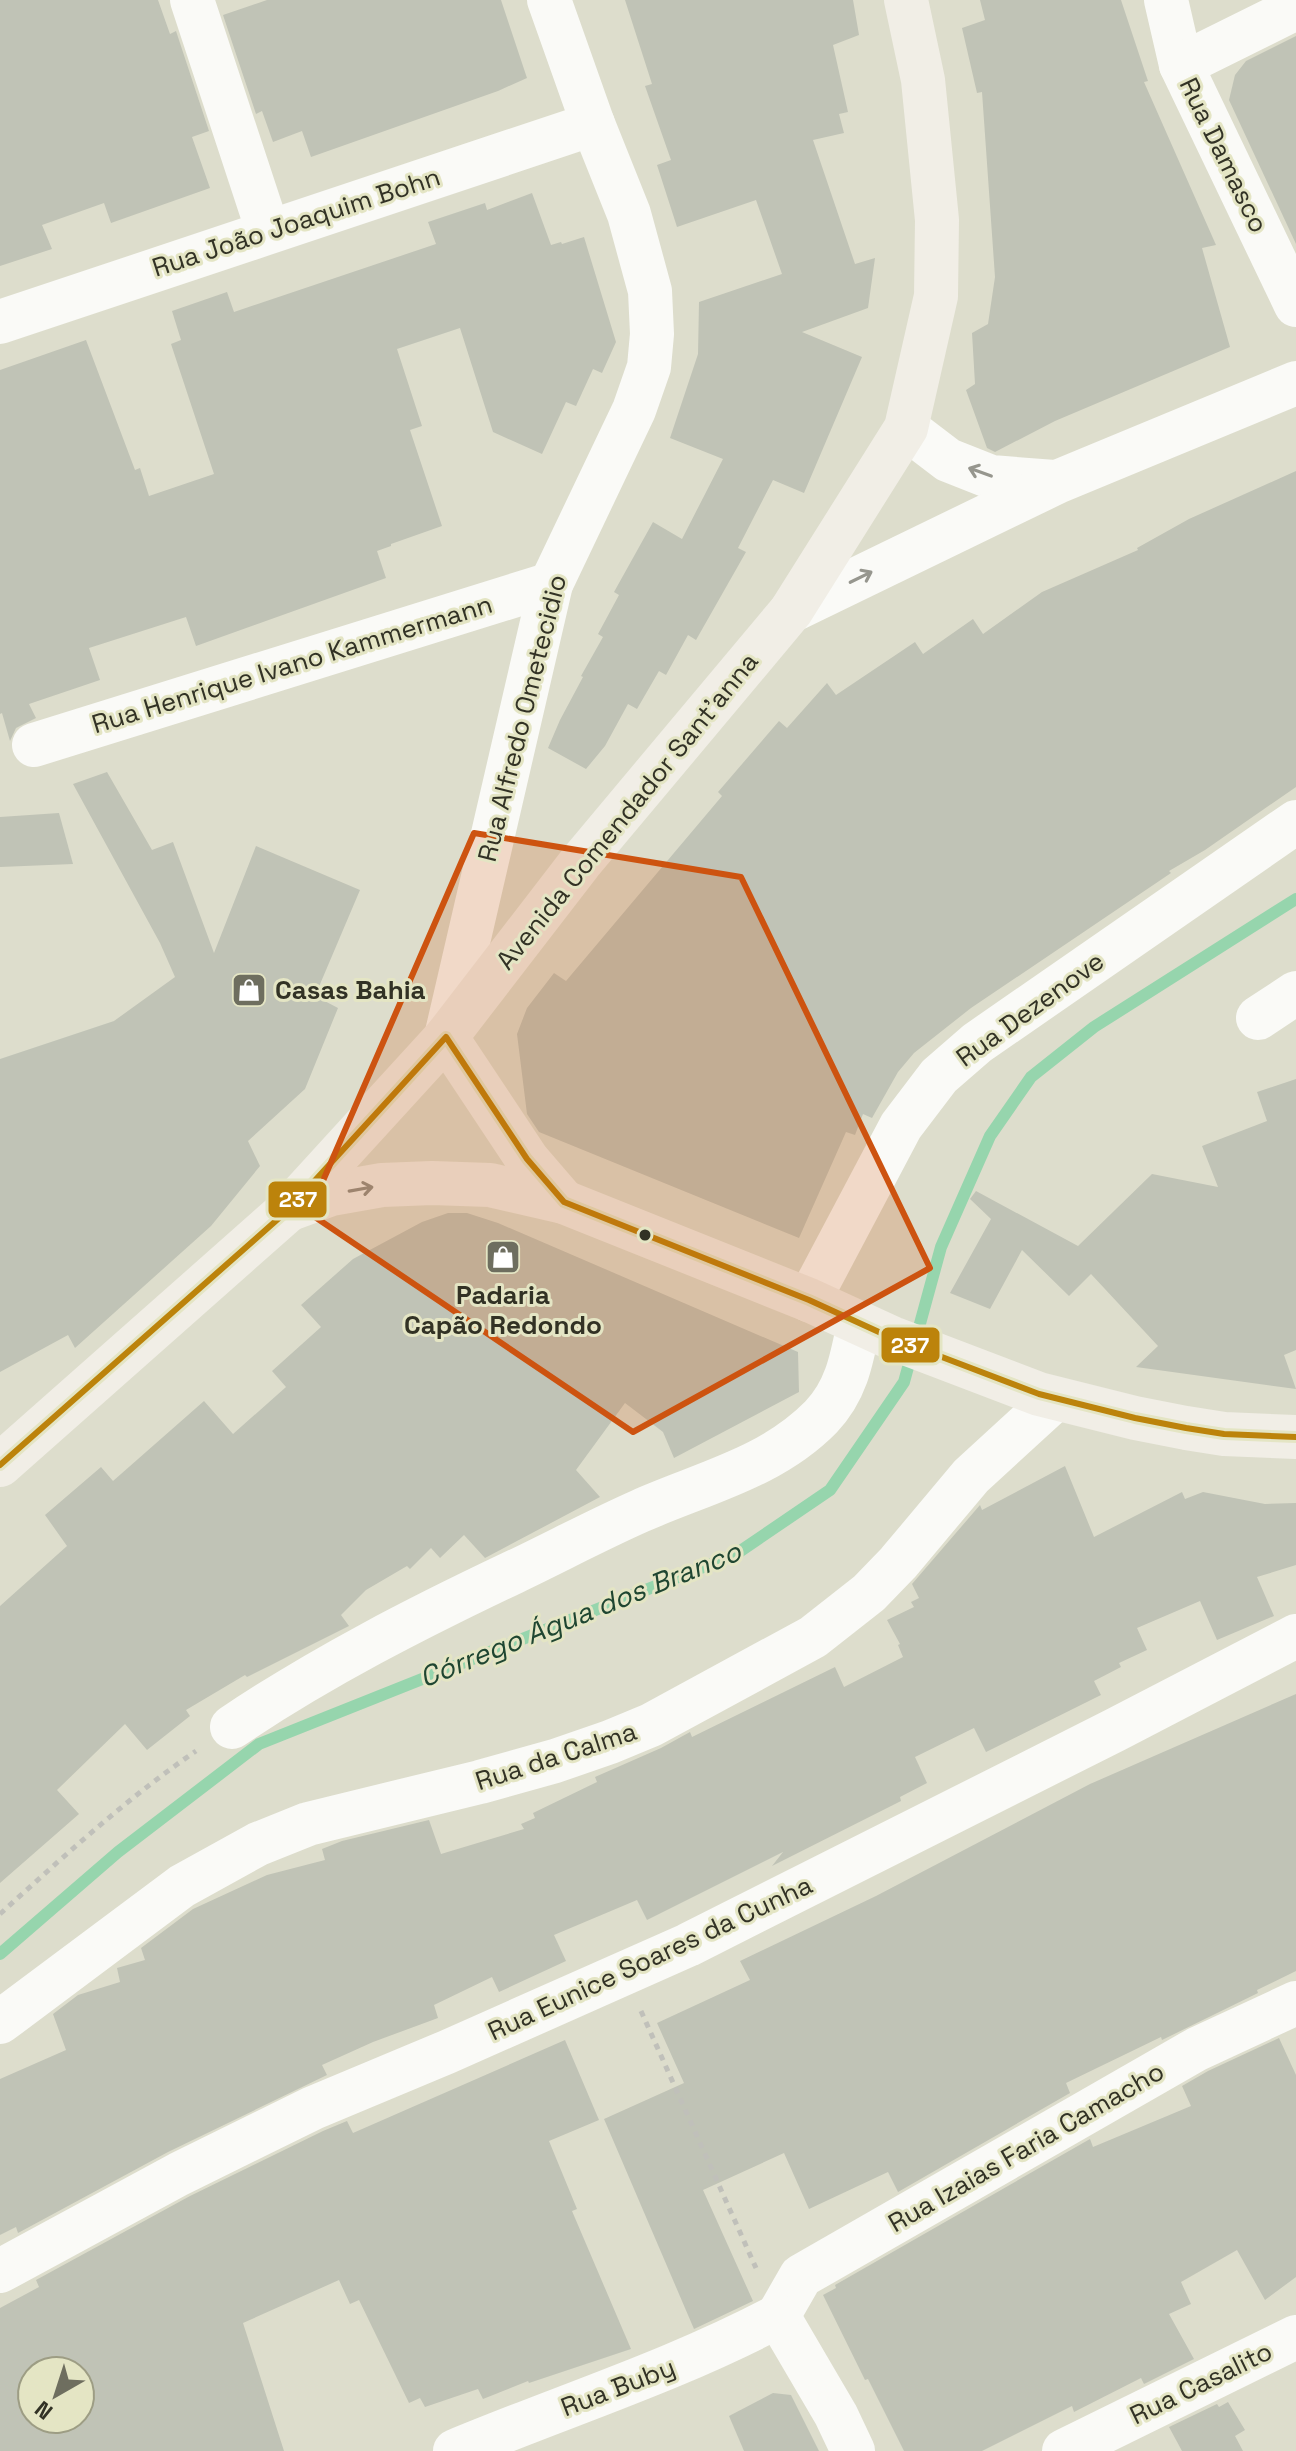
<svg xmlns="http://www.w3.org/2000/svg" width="1296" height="2451" viewBox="0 0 1296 2451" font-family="'Space Grotesk',sans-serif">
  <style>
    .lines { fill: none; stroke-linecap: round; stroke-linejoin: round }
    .stream { stroke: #96d5ad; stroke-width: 12 }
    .building { fill: #c0c3b6; fill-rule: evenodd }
    .path { stroke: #c0c0ba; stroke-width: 5; stroke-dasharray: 6 6; stroke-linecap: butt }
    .minor { stroke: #fafaf7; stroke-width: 44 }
    .major { stroke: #f1eee6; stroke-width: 44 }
    .bus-1-casing { stroke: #e4e5c4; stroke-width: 12 }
    .bus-1 { stroke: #bc830b; stroke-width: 6 }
    .oneway { stroke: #96968e }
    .oneway2 { stroke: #929086 }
    .marked { fill: #cd5310; fill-opacity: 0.2; stroke: #cd5310; stroke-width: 6; stroke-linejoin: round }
    .bus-dot { fill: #323225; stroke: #e4e5c4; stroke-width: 3 }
    .labels { text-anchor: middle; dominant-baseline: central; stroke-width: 6; stroke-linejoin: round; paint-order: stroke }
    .street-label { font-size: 26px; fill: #323225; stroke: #e4e5c4 }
    .poi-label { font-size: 26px; font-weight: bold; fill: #323225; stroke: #e4e5c4; text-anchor: start }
    .water-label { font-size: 28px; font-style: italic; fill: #1f4631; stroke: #e4e5c4 }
    .line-badge { stroke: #e4e5c4; stroke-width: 3 }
    .badge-label { font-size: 22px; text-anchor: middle; font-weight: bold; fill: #fff }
  </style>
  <rect width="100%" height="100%" fill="#ddc"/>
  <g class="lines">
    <polyline class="stream" points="0,1954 118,1852 259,1744 736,1554 830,1490 904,1382 941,1247 990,1136 1031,1077 1094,1027 1296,899"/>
  </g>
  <g class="building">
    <polygon points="0,0 158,0 170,34 176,31 209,131 192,137 210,188 111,223 104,203 42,225 52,249 0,266"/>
    <polygon points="267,0 501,0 527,78 498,91 311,157 302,131 273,142 262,111 256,114 223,15"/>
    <polygon points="625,0 853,0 859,35 833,45 848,112 839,114 844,133 813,140 855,264 875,258 868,308 802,332 862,357 804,493 773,480 738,548 746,552 696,640 688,635 666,675 659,671 637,709 628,704 605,746 586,769 548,748 560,720 583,677 581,676 603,637 598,634 619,595 614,592 653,522 682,539 723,459 670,438 698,354 699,302 782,274 756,200 677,227 657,165 671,160 645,86 652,84"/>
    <polygon points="980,0 1121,0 1148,81 1144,82 1216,245 1202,248 1230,347 1055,421 995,452 987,448 966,390 975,384 972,333 988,324 995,277 982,92 977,93 962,28 985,20"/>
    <polygon points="1296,36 1296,244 1229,100 1235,75 1246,61"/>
    <polygon points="532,193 551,245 561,242 562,244 584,237 616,342 602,373 593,369 576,406 566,402 542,454 493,432 460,328 397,349 422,426 410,430 442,526 391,544 391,546 377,551 386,578 196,646 186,617 89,648 100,680 29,704 36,718 16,728 10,741 2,713 0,714 0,370 86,340 135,470 140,468 149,496 214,474 171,344 181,340 172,311 227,292 234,312 436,244 428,222 485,203 487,210"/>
    <polygon points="1296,471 1296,787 1205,850 1169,871 1171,873 971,1008 914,1053 898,1072 872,1118 863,1114 855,1135 846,1132 799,1238 539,1132 527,1114 517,1034 527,1008 554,973 566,981 722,796 718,792 779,721 787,728 827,683 836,695 915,642 923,654 973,619 983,634 1042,592 1138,550 1137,548 1189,519"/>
    <polygon points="107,772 152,850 173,842 214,953 256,846 360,890 315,996 338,1008 305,1089 248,1141 260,1166 211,1226 75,1348 68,1335 0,1372 0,1059 114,1021 175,977 160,943 73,784"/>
    <polygon points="59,813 73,864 0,867 0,817"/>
    <polygon points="1296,1079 1296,1350 1284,1355 1296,1389 1136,1367 1158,1346 1091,1274 1069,1296 1022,1250 990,1309 950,1293 991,1219 970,1199 976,1191 1078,1246 1152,1174 1218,1187 1202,1146 1267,1121 1257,1092"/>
    <polygon points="448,1213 467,1213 498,1223 798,1352 799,1392 674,1458 663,1432 625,1403 576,1470 600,1497 485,1558 464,1535 440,1558 431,1548 410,1569 407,1566 366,1590 341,1615 349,1626 247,1677 245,1675 186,1710 190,1716 147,1750 125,1724 57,1790 79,1814 0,1883 0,1606 67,1546 45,1515 101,1467 113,1481 204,1401 233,1434 286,1387 272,1371 321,1327 301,1305 353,1259 422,1222"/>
    <polygon points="1065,1466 1094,1537 1182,1492 1185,1499 1203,1492 1265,1504 1296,1503 1296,1565 1257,1577 1274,1616 1217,1640 1200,1601 1137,1628 1147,1650 1119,1663 1121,1667 1094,1681 1101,1695 986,1752 974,1728 915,1757 927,1783 900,1797 901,1801 772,1866 783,1852 647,1920 637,1900 554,1935 566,1961 499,1992 492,1977 434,2005 438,2018 373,2042 322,2065 327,2075 168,2152 18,2233 16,2227 0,2235 0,2079 66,2050 53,2014 78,1995 120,1982 117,1968 145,1960 141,1948 193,1909 267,1875 325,1860 322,1849 342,1841 429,1820 441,1854 524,1829 521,1824 535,1818 533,1813 597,1782 595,1777 661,1748 690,1732 692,1737 835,1667 844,1687 903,1657 898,1645 900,1644 887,1620 914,1607 911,1602 919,1598 912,1584 980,1505 982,1510"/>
    <polygon points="1296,1694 1296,1971 1257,1990 1258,1993 1162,2040 1161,2037 1066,2083 1070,2093 898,2192 888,2172 809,2209 784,2153 703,2190 753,2301 694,2329 604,2119 684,2083 657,2023 750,1980 740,1961 876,1896 1090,1784"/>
    <polygon points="1279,2038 1296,2075 1296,2277 1265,2300 1237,2250 1181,2282 1191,2304 1169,2314 1194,2359 1144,2384 1141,2378 1074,2412 1072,2406 982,2451 904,2451 868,2379 865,2380 823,2295 836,2288 835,2285 1090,2139 1093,2147 1191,2106 1182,2086 1208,2071"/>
    <path d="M565,2040L599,2120L549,2141L577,2209L572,2211L631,2349L529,2383L528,2381L483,2399L478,2389L425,2407L420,2398L409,2403L359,2300L350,2304L339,2280L243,2323L284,2451H0V2308L39,2287L36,2280L190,2196L323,2131L347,2121L353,2133ZM32,2371H80V2419H32Z"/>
    <polygon points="773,2393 791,2395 819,2451 744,2451 729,2416"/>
    <polygon points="1228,2402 1245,2430 1235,2436 1243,2451 1182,2451 1169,2427 1217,2404 1219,2407"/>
  </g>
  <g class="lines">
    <g class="path">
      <path d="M0,1914C63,1857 126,1799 196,1751"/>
      <polyline points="641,2011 756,2268"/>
    </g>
    <g class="minor">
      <polyline points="192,0 268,231"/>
      <polyline points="1166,0 1181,65 1296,305"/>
      <polyline points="1181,65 1296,8"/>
      <polyline points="0,322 593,124"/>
      <polyline points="906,428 948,460 991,477 1054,482"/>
      <polyline points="791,611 1057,482 1296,383"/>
      <polyline points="34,745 551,584"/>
      <polyline points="1258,1018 1296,993"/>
      <polyline points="446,1037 551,584 634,410 649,367 652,334 650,291 629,214 593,124 549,0"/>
      <polyline points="809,1300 901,1126 939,1076 977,1043 1296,822"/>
      <path d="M232,1727C321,1667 417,1618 514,1572C556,1552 597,1530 640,1511C703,1483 771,1468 821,1417C847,1390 852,1358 859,1323"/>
      <polyline points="0,2022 182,1886 258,1844 308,1824 480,1782 555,1761 610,1742 651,1725 813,1637 869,1593 898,1563 971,1476 1055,1399"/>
      <polyline points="0,2271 179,2174 313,2108 447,2052 688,1945 1115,1730 1296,1636"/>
      <polyline points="778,2316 801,2276 1197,2049 1296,2003"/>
      <polyline points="778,2316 836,2415 853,2451"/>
      <path d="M455,2451C563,2406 674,2371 778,2316"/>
      <polyline points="1064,2451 1296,2337"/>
    </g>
    <g class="major">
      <polyline points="446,1037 527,1159 564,1202"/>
      <polyline points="290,1209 331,1194 382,1185 432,1183 490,1185 564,1202 809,1300 892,1338 1039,1394 1135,1418 1186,1428 1224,1434 1296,1437"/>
      <polyline points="0,1465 287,1211 446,1037 580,863 791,611 906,428 936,296 937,220 923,80 906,0"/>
    </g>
    <g class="bus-1-casing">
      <polyline id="bus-1" points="0,1465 287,1211 446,1037 527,1159 564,1202 809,1300 892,1338 1039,1394 1135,1418 1186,1428 1224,1434 1296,1437"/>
    </g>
    <use href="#bus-1" class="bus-1"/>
  </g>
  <defs><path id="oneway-shaft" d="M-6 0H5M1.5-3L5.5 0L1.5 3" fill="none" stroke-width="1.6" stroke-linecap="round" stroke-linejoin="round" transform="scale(2)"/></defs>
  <g class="oneway">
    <use href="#oneway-shaft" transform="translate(980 472) rotate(-160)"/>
    <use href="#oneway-shaft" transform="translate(861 577) rotate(-26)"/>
  </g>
  <use class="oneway2" href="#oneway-shaft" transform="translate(361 1189) rotate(-10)"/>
  <path class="marked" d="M474,833L741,877L930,1268L633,1432L309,1213Z"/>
  <defs>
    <g id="shop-square" transform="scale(1.8)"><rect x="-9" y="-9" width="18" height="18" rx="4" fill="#6e6e5f" stroke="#e4e5c4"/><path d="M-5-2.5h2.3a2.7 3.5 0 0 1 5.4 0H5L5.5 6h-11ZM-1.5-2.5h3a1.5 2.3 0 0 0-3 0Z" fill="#fff"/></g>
  </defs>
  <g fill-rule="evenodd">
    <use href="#shop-square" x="249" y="990"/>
    <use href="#shop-square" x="503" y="1257"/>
  </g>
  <circle class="bus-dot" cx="645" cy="1235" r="7"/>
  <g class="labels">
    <g class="street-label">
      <text transform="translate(1224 155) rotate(64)">Rua Damasco</text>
      <text transform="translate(296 222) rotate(-18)">Rua João Joaquim Bohn</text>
      <text transform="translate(292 664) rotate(-17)">Rua Henrique Ivano Kammermann</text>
      <text transform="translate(522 718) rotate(-76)">Rua Alfredo Ometecidio</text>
      <text transform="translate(627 811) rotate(-51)">Avenida Comendador Sant'anna</text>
      <text transform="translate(1030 1009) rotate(-36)">Rua Dezenove</text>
      <text transform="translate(556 1756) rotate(-18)">Rua da Calma</text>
      <text transform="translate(650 1958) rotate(-25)">Rua Eunice Soares da Cunha</text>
      <text transform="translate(1026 2147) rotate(-30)">Rua Izaias Faria Camacho</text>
      <text transform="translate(1201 2383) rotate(-26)">Rua Casalito</text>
      <text transform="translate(618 2387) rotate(-21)">Rua Buby</text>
    </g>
    <g class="poi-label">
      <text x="275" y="990">Casas Bahia</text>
      <text x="503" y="1295" text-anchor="middle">Padaria<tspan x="503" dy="30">Capão Redondo</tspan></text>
    </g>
    <g class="water-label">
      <text transform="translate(580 1614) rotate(-22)">Córrego Água dos Branco</text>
    </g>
  </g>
  <g class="line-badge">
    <rect x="267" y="1180" width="61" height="39" rx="8" fill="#bc830b"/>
    <rect x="880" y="1326" width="61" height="38" rx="8" fill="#bc830b"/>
  </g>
  <g class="badge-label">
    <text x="298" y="1207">237</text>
    <text x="910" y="1353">237</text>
  </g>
  <g transform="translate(56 2395) rotate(219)"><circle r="38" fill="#e4e5c4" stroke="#9d9d84" stroke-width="2"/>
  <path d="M0-6L14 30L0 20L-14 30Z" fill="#6e6e5f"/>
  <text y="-12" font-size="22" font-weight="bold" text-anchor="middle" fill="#323225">N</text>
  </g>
</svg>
